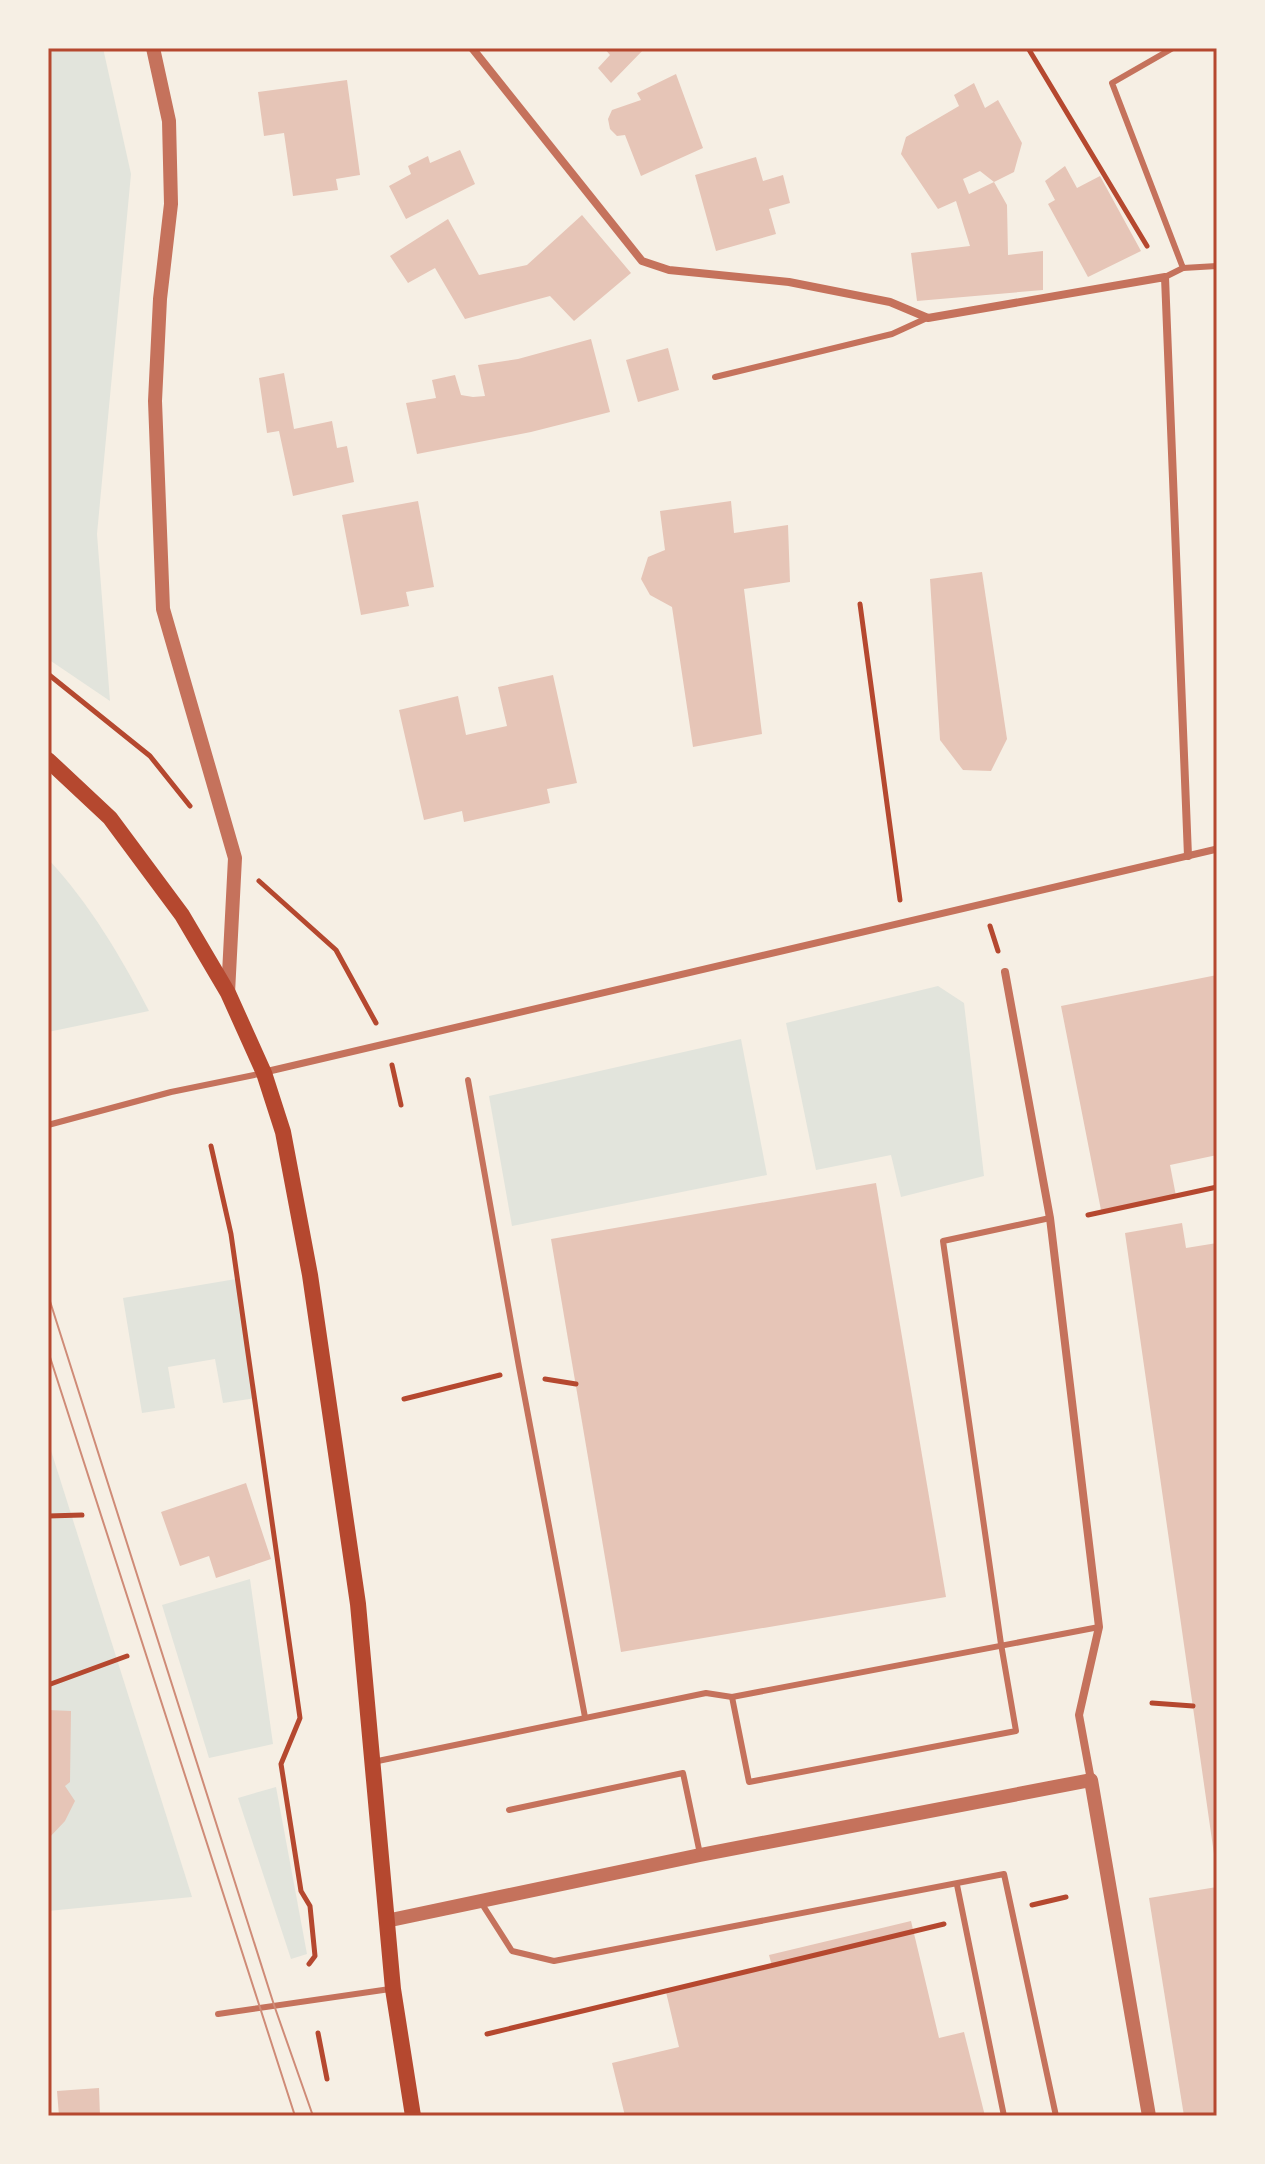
<svg xmlns="http://www.w3.org/2000/svg" width="1265" height="2164" viewBox="0 0 1265 2164" font-family="'PT Sans',sans-serif">
  <style>
    .green { fill: #e2e4dc }
    .building { fill: #e6c5b7 }
    .lines { fill: none; stroke-linecap: round; stroke-linejoin: round }
    .path { stroke: #b5482f; stroke-width: 5 }
    .service { stroke: #c5725c; stroke-width: 6 }
    .pedestrian { stroke: #c5725c; stroke-width: 7 }
    .minor { stroke: #c5725c; stroke-width: 8 }
    .tertiary { stroke: #c5725c; stroke-width: 14 }
    .secondary { stroke: #b5482f; stroke-width: 16 }
    .tram { stroke: #cf8b77; stroke-width: 2 }
    .neatline { fill: none; stroke: #b5482f; stroke-width: 3 }
  </style>
  <rect width="100%" height="100%" fill="#f6efe4"/>
  <g class="green">
    <polygon points="48,48 103,48 131,174 97,534 110,701 48,659"/>
    <path d="M48,859C90,904 121,957 149,1011L48,1032Z"/>
    <polygon points="938,986 964,1003 984,1176 901,1197 891,1155 816,1170 786,1023"/>
    <polygon points="741,1039 767,1175 512,1226 489,1096"/>
    <polygon points="236,1279 256,1398 223,1403 215,1359 168,1367 175,1408 142,1413 123,1298"/>
    <polygon points="48,1441 192,1897 48,1911"/>
    <polygon points="250,1579 273,1744 209,1758 162,1605"/>
    <polygon points="276,1787 307,1954 291,1959 238,1798"/>
  </g>
  <g class="building">
    <polygon points="604,48 645,48 611,83 598,68 610,55"/>
    <polygon points="676,74 703,148 641,176 625,135 617,136 610,129 608,119 612,110 641,100 637,93"/>
    <polygon points="347,80 360,175 336,179 338,190 293,196 284,133 264,136 258,92"/>
    <polygon points="974,83 985,108 998,100 1022,143 1014,172 994,182 980,171 963,179 969,194 994,182 1007,205 1008,255 1043,251 1043,290 917,301 911,253 970,246 956,201 938,209 901,154 906,137 959,106 954,95"/>
    <polygon points="460,150 475,184 406,219 389,186 411,174 408,166 428,156 430,163"/>
    <polygon points="756,157 763,181 783,175 790,203 769,209 776,234 716,251 695,175"/>
    <polygon points="1065,166 1077,188 1100,176 1141,251 1088,277 1048,204 1055,200 1045,181"/>
    <polygon points="582,215 631,273 574,321 550,296 465,319 435,268 408,283 390,256 448,219 479,275 527,265"/>
    <polygon points="591,339 610,412 531,432 417,454 406,403 436,398 432,380 455,375 461,395 473,397 485,396 478,365 518,359"/>
    <polygon points="668,348 679,390 638,402 626,360"/>
    <polygon points="284,373 294,429 332,421 337,448 347,446 354,482 293,496 279,431 267,433 259,378"/>
    <polygon points="418,501 434,587 406,592 409,606 361,615 342,515"/>
    <polygon points="731,501 734,533 788,525 790,582 744,589 762,734 693,747 672,607 650,595 641,579 648,557 665,550 660,511"/>
    <polygon points="982,572 1007,739 991,771 963,770 940,740 930,579"/>
    <polygon points="553,675 577,783 547,789 550,803 464,822 462,811 424,820 399,710 458,696 466,735 507,726 498,687"/>
    <polygon points="1217,975 1217,1155 1170,1165 1176,1196 1101,1210 1061,1006"/>
    <polygon points="876,1183 946,1597 621,1652 551,1239"/>
    <polygon points="1182,1223 1186,1248 1217,1243 1215,1861 1125,1233"/>
    <polygon points="246,1483 271,1559 216,1578 209,1556 180,1566 161,1512"/>
    <polygon points="48,1710 71,1711 70,1782 65,1786 75,1801 65,1821 48,1839"/>
    <polygon points="1217,1887 1217,2116 1184,2116 1149,1898"/>
    <polygon points="911,1921 939,2038 964,2032 985,2116 625,2116 612,2063 679,2047 666,1992 772,1966 769,1955"/>
    <polygon points="99,2088 100,2116 59,2116 57,2091"/>
  </g>
  <g class="lines">
    <g class="path">
      <polyline points="1028,48 1147,246"/>
      <polyline points="860,604 900,900"/>
      <polyline points="48,674 150,756 190,806"/>
      <polyline points="259,881 336,950 376,1023"/>
      <polyline points="990,926 998,951"/>
      <polyline points="392,1065 401,1105"/>
      <polyline points="211,1146 231,1234 300,1718 281,1764 301,1891 310,1906 315,1956 309,1964"/>
      <polyline points="1088,1215 1217,1187"/>
      <polyline points="545,1379 576,1384"/>
      <polyline points="404,1399 500,1375"/>
      <polyline points="48,1516 82,1515"/>
      <polyline points="48,1685 127,1656"/>
      <polyline points="1152,1703 1193,1706"/>
      <polyline points="1032,1905 1066,1897"/>
      <polyline points="318,2033 327,2079"/>
      <polyline points="487,2034 944,1924"/>
    </g>
    <g class="service">
      <polyline points="1173,48 1112,83 1183,268 1217,266"/>
      <polyline points="1165,277 1183,268"/>
      <polyline points="715,377 892,334 927,318"/>
      <polyline points="468,1080 519,1367 585,1717"/>
      <polyline points="48,1125 171,1092 264,1073"/>
      <polyline points="732,1697 749,1782 1016,1731 1001,1644 943,1241 1050,1218"/>
      <polyline points="373,1762 706,1693 732,1697 1099,1627"/>
      <polyline points="509,1810 683,1773 700,1854"/>
      <polyline points="957,1885 1004,2116"/>
      <polyline points="482,1904 512,1951 554,1961 1004,1874 1056,2116"/>
      <polyline points="218,2014 390,1989"/>
    </g>
    <polyline class="pedestrian" points="265,1072 1217,849"/>
    <g class="minor">
      <polyline points="472,48 642,261 669,270 789,282 890,302 928,318 1165,277 1188,856"/>
      <polyline points="1005,972 1050,1218 1099,1627 1079,1715 1091,1780"/>
    </g>
    <g class="tertiary">
      <polyline points="153,48 169,121 171,204 160,299 155,401 163,609 235,858 228,993"/>
      <polyline points="386,1921 700,1855 1091,1780 1149,2116"/>
    </g>
    <polyline class="secondary" points="48,760 110,818 182,915 228,993 264,1073 283,1132 310,1275 358,1604 393,1989 413,2116"/>
    <g class="tram">
      <polyline points="48,1295 274,2005 313,2116"/>
      <polyline points="48,1351 295,2116"/>
    </g>
  </g>
  <rect width="1265" height="2164" fill="none" stroke="#f6efe4" stroke-width="100"/>
  <rect x="50" y="50" width="1165" height="2064" class="neatline"/>
</svg>
